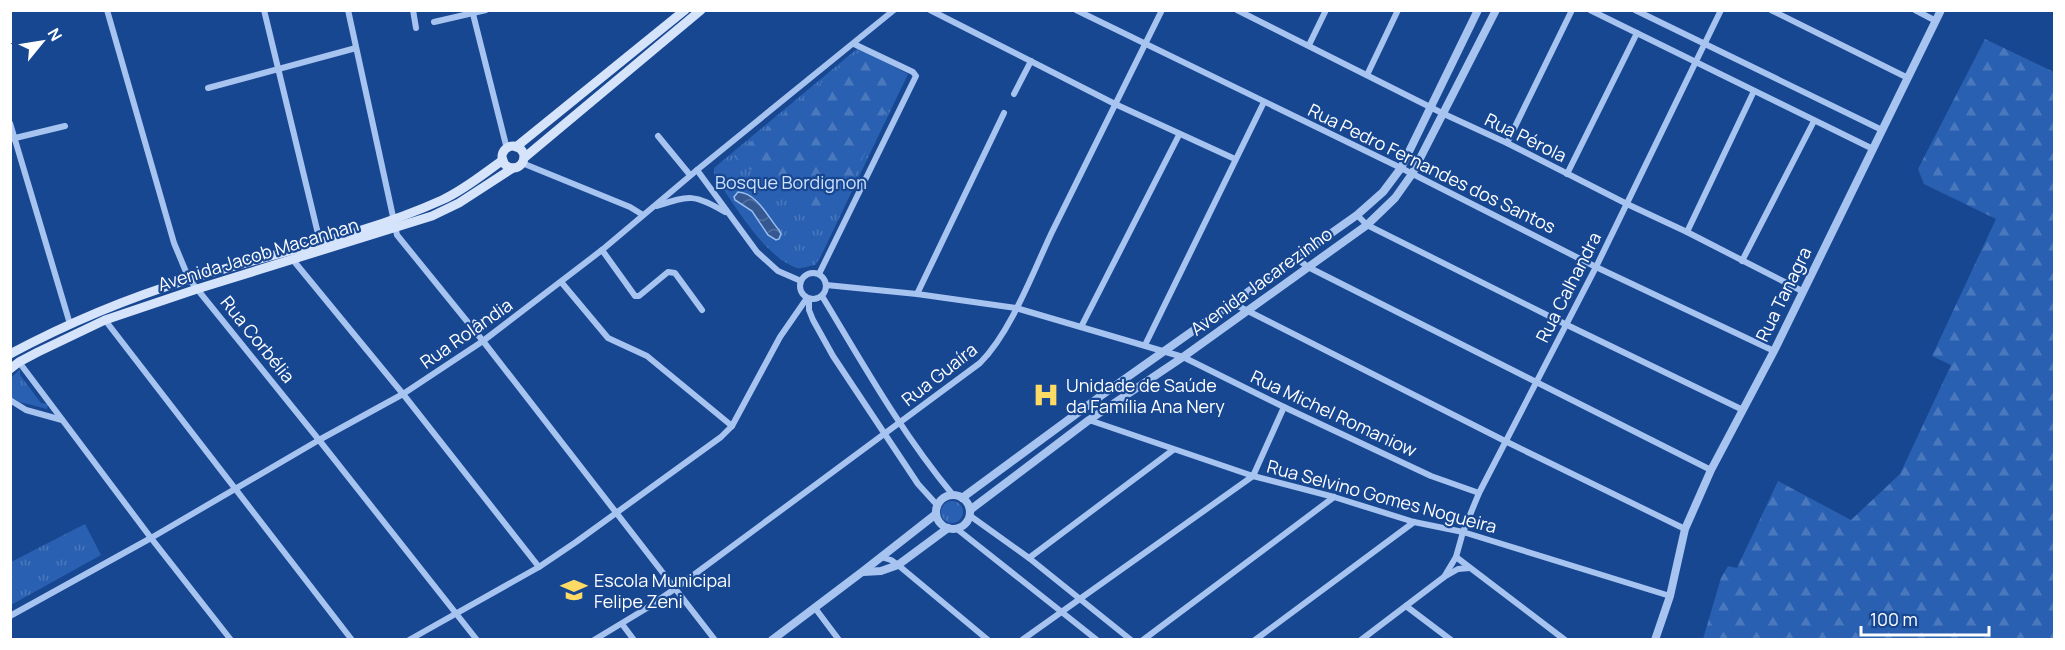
<svg xmlns="http://www.w3.org/2000/svg" width="2065" height="650" viewBox="0 0 2065 650" font-family="Manrope,sans-serif">
  <style>
    .grass { fill: url(#grass-tufts) }
    .forest { fill: url(#forest-firs) }
    .water { fill: url(#water-waves); stroke: #99bef2; stroke-width: 1.5 }
    .lines { fill: none; stroke-linecap: round; stroke-linejoin: round }
    .minor { stroke: #a7c4f0; stroke-width: 6 }
    .tertiary { stroke: #a7c4f0; stroke-width: 8 }
    .secondary { stroke: #d5e3fb; stroke-width: 9 }
    .labels { text-anchor: middle; dominant-baseline: central; stroke-width: 4.5; stroke-linejoin: round; paint-order: stroke }
    .street-label { font-size: 18px; fill: #fff; stroke: #184792 }
    .park-label { font-size: 18px; fill: #cee0fb; stroke: #184792 }
    .poi-label { font-size: 18px; fill: #fff; stroke: #184792; text-anchor: start }
  </style>
  <defs>
    <pattern id="grass-tufts" width="24" height="20" patternUnits="userSpaceOnUse" patternTransform="scale(1.5)"><rect width="24" height="20" fill="#2a60b1"/><path d="M3 7l-1-3M5 7V3M7 7l1-3M15 17l-1-3M17 17v-4M19 17l1-3" fill="none" stroke="#4a78bd"/></pattern>
    <pattern id="forest-firs" width="22" height="20" patternUnits="userSpaceOnUse" patternTransform="scale(1.5)"><rect width="22" height="20" fill="#2a60b1"/><path d="M5 1l3.5 6h-7zM16 11l3.5 6h-7z" fill="#4a78bd"/></pattern>
    <pattern id="water-waves" width="16" height="10" patternUnits="userSpaceOnUse" patternTransform="scale(1.5)"><rect width="16" height="10" fill="#365890"/><path d="M0 5q4-4 8 0t8 0" fill="none" stroke="#5471a1"/></pattern>
  </defs>
  <rect width="100%" height="100%" fill="#184792"/>
  <g class="grass">
    <path d="M858,48L908,74L820,258L815,265C809,266 802,269 797,268C765,258 732,201 714,175V168Z"/>
    <polygon points="20,369 20,375 41,403 48,404 47,409 20,402 11,397 11,378"/>
    <circle cx="952" cy="512" r="11"/>
    <polygon points="85,524 101,555 11,605 11,562"/>
  </g>
  <g class="forest">
    <polygon points="1985,39 2054,72 2054,639 1703,639 1721,578 1728,566 1737,568 1778,481 1851,520 1900,474 1951,365 1932,356 1996,219 1924,184 1918,169"/>
    <polygon points="857,53 903,76 838,208 826,216 816,215 798,210 791,199 776,190 757,173 741,165 734,156"/>
  </g>
  <path class="water" d="M738,192C757,193 767,216 779,230L781,234L779,239L776,240L768,235L752,211L735,200L734,197Z"/>
  <g class="lines">
    <g class="minor">
      <polyline points="107,10 174,243 189,279 319,440 477,640"/>
      <polyline points="264,10 320,242"/>
      <polyline points="348,10 397,235 483,341 715,640"/>
      <polyline points="413,10 416,28"/>
      <polyline points="472,10 507,149"/>
      <polyline points="930,10 1115,104 1235,159"/>
      <polyline points="1076,10 1401,168 1596,267 1774,351"/>
      <polyline points="1237,10 1444,114 1507,143 1627,204 1687,232 1802,291"/>
      <polyline points="1590,10 1873,149"/>
      <polyline points="1635,10 1882,130"/>
      <polyline points="1771,10 1908,78"/>
      <polyline points="1915,10 1936,21"/>
      <polyline points="434,22 486,10"/>
      <polyline points="1309,45 1326,10"/>
      <polyline points="1367,75 1398,10"/>
      <polyline points="208,88 356,48"/>
      <polyline points="1014,94 1031,61"/>
      <polyline points="10,123 70,324"/>
      <polyline points="658,136 690,175"/>
      <polyline points="11,139 65,126"/>
      <polyline points="1507,143 1572,10"/>
      <polyline points="522,163 630,207 643,215"/>
      <polyline points="697,170 757,252 778,271 801,281"/>
      <polyline points="1567,174 1637,33"/>
      <path d="M657,206C690,195 694,194 725,212"/>
      <polyline points="1357,215 1367,225 1565,324 1743,410"/>
      <polyline points="1687,232 1754,91"/>
      <polyline points="602,250 635,296 639,296 668,272 675,273 702,310"/>
      <polyline points="1296,258 1308,267 1711,470"/>
      <polyline points="293,260 403,394 539,567"/>
      <polyline points="1742,261 1814,121"/>
      <circle cx="813" cy="286" r="13"/>
      <polyline points="819,274 916,76 913,72 854,44"/>
      <polyline points="562,283 608,338 647,356 732,426"/>
      <polyline points="826,285 917,294 1016,308 1183,357 1284,407 1431,476 1479,493"/>
      <polyline points="917,294 1004,113"/>
      <path d="M822,296C863,364 902,434 953,495"/>
      <polyline points="809,299 809,310 813,320 833,356 918,484 937,505"/>
      <polyline points="1232,303 1505,441 1685,529"/>
      <polyline points="105,320 352,640"/>
      <polyline points="1081,327 1179,135"/>
      <polyline points="1145,345 1264,102"/>
      <polyline points="19,362 151,538 231,640"/>
      <polyline points="10,400 26,410 62,420"/>
      <polyline points="1089,420 1253,476 1334,497 1414,522 1463,532 1670,596"/>
      <polyline points="969,515 1029,558 1131,640"/>
      <polyline points="957,529 1097,640"/>
      <polyline points="881,557 891,560 898,565 988,640"/>
      <polyline points="1456,557 1565,640"/>
      <polyline points="1029,558 1173,450"/>
      <polyline points="1444,577 1456,557 1463,532 1479,493 1596,267 1721,10"/>
      <polyline points="1406,606 1451,640"/>
      <polyline points="815,608 839,640"/>
      <polyline points="10,616 151,538 319,440 403,394 483,341 602,250 697,170 894,10"/>
      <polyline points="622,624 634,640"/>
      <polyline points="409,640 539,567 576,542 721,437 732,426 780,337 807,298"/>
      <path d="M594,640L647,608L676,588L980,363C1011,332 1033,272 1052,232C1088,158 1125,84 1162,10"/>
      <polyline points="1022,640 1253,476 1284,407"/>
      <polyline points="1143,640 1334,497"/>
      <polyline points="1255,640 1414,522"/>
      <polyline points="1361,640 1444,577 1458,569 1470,568"/>
    </g>
    <g class="tertiary">
      <circle cx="953" cy="512" r="17"/>
      <polyline points="962,498 1102,395 1357,215 1383,192 1401,168 1478,10"/>
      <polyline points="970,510 1089,420 1183,357 1367,225 1395,198 1412,174 1496,10"/>
      <polyline points="863,572 881,571 898,565 948,528"/>
      <polyline points="772,640 862,572 936,514"/>
      <polyline points="1655,640 1670,596 1685,529 1711,470 1774,351 1941,10"/>
    </g>
    <g class="secondary">
      <circle cx="513" cy="157" r="11"/>
      <polyline points="516,147 685,10"/>
      <polyline points="524,158 701,10"/>
      <path d="M10,354C68,323 128,298 190,279C274,253 362,236 442,200C464,190 483,174 503,160"/>
      <polyline points="10,369 19,362 38,352 105,320 197,289 432,216 459,203 513,168"/>
    </g>
  </g>
  <defs>
    <g id="hospital-bare" transform="scale(2.07)"><path d="M-5-5h3v3.5h4V-5h3V5h-3V1.5h-4V5h-3Z" fill="#ffdb66" stroke="#184792" stroke-width="2.5" paint-order="stroke"/></g>
    <g id="school-bare" transform="scale(2.07)"><path d="M0-5L7-2L0 1L-7-2ZM-4 1L0 2.5L4 1V4Q0 6-4 4Z" fill="#ffdb66" stroke="#184792" stroke-width="2.5" paint-order="stroke"/></g>
  </defs>
  <g fill-rule="evenodd">
    <use href="#hospital-bare" x="1046" y="395"/>
    <use href="#school-bare" x="574" y="590"/>
  </g>
  <g class="labels">
    <g class="street-label">
      <text transform="translate(1526 137) rotate(26)">Rua Pérola</text>
      <text transform="translate(1432 168) rotate(26)">Rua Pedro Fernandes dos Santos</text>
      <text transform="translate(258 254) rotate(-17)">Avenida Jacob Macanhan</text>
      <text transform="translate(1261 281) rotate(-36)">Avenida Jacarezinho</text>
      <text transform="translate(1568 287) rotate(-63)">Rua Calhandra</text>
      <text transform="translate(1783 294) rotate(-64)">Rua Tanagra</text>
      <text transform="translate(466 333) rotate(-35)">Rua Rolândia</text>
      <text transform="translate(258 339) rotate(51)">Rua Corbélia</text>
      <text transform="translate(939 374) rotate(-38)">Rua Guaíra</text>
      <text transform="translate(1334 413) rotate(25)">Rua Michel Romaniow</text>
      <text transform="translate(1382 496) rotate(15)">Rua Selvino Gomes Nogueira</text>
    </g>
    <g class="park-label">
      <text x="791" y="182">Bosque Bordignon</text>
    </g>
    <g class="poi-label">
      <text x="1066" y="385">Unidade de Saúde<tspan x="1066" dy="21">da Família Ana Nery</tspan></text>
      <text x="594" y="580">Escola Municipal<tspan x="594" dy="21">Felipe Zeni</tspan></text>
    </g>
  </g>
  <rect width="2065" height="650" fill="none" stroke="#ffffff" stroke-width="24"/>
  <g transform="translate(42 42) rotate(60)" stroke="#184792" stroke-width="4.5" paint-order="stroke">
  <path d="M0-4.5L10 22L0 15L-10 22Z" fill="#ffffff"/>
  <text y="-9" font-size="16" font-weight="bold" text-anchor="middle" fill="#ffffff">N</text>
  </g>
  <path d="M1861 626v9h128v-9" fill="none" stroke="#ffffff" stroke-width="3"/>
  <text x="1870" y="626" font-size="18" fill="#ffffff" stroke="#184792" stroke-width="4.5" paint-order="stroke">100 m</text>
</svg>
